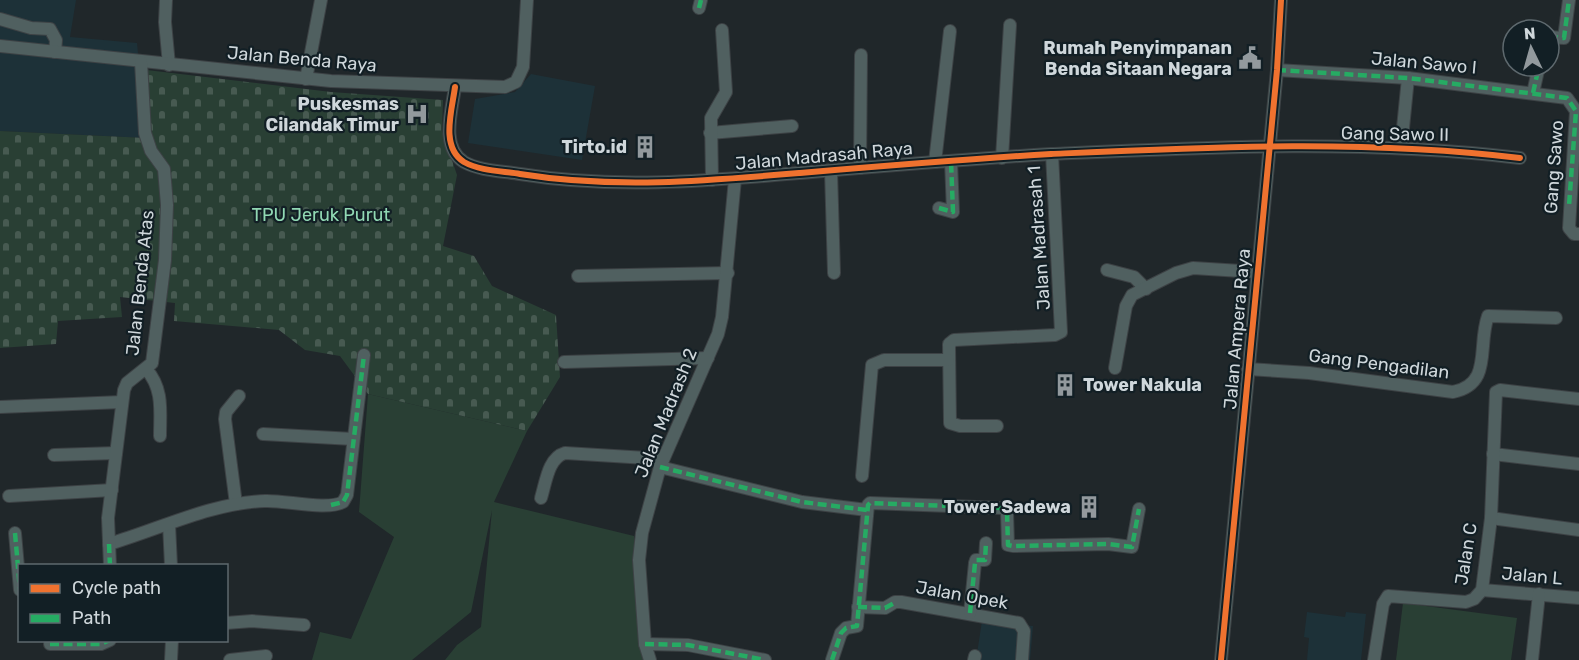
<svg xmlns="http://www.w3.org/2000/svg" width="1579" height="660" viewBox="0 0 1579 660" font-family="Rubik,sans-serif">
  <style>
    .built { fill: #1d3138 }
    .grass { fill: #293f34 }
    .cemetery { fill: url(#cemetery-stones) }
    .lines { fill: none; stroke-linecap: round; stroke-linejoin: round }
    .minor-casing { stroke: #3d4245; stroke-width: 14 }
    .minor { stroke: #506060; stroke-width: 12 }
    .quiet { stroke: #26ab63; stroke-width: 4.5; stroke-dasharray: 9 4.5; stroke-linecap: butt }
    .cycleway-casing { stroke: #121f25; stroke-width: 10 }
    .cycleway { stroke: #ef722f; stroke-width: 6 }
    .labels { text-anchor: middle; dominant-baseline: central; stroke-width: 4.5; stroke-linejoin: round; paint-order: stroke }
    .poi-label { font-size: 18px; font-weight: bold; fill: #cfd7db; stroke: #121f25; text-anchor: end }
    .street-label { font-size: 18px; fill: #cfd7db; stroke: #121f25 }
    .park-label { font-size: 18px; fill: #91d8b3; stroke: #121f25 }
  </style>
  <defs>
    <pattern id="cemetery-stones" width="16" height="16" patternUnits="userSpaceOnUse" patternTransform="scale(1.5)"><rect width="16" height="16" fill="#293f34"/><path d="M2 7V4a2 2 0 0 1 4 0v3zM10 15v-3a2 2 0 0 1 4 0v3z" fill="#475a51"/></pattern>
  </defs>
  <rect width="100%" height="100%" fill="#20272a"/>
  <g class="built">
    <polygon points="0,0 76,0 70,37 137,43 146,138 0,131"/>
    <polygon points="531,74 595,86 582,160 468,143 475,99 515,92"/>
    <polygon points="1307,612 1345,617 1346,612 1366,614 1361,660 1307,660 1309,638 1304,637"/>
    <polygon points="982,621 1033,626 1030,660 976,660"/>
  </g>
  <g class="grass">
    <polygon points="368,394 527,431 494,502 634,536 645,660 445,660 457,645 481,627 492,510 471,612 412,660 312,660 320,632 351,639 394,537 359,512"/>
    <polygon points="1403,603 1517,618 1511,660 1396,660"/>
  </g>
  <polygon class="cemetery" points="138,69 331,92 443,100 442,131 457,175 443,246 474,256 492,286 556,315 560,377 527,431 368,394 340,356 305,350 279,330 174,321 175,303 120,297 122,317 58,321 56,344 0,348 0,131 146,138"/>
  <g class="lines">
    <g class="minor-casing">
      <g id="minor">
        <polyline points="166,0 165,22 169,65"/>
        <polyline points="699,8 701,0"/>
        <polyline points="0,19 31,28 50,29 56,40 55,52"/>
        <polyline points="1549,37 1564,38 1569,0"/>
        <polyline points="0,46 331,81 505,87 516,82 523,67 527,0"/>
        <polyline points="1277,70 1408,78 1567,98 1576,111 1569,228 1574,234 1579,234"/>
        <polyline points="306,79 321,0"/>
        <path d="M455,87C452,110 440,147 464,162C480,171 503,171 520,174C613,189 706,181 800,173C883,166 967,159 1051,154C1206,147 1365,139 1520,158"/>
        <polyline points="1533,93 1539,66"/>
        <polyline points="710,133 792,126"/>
        <polyline points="1401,148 1408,78"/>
        <polyline points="1002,158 1010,25"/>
        <polyline points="935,162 950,31"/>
        <polyline points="860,168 861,55"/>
        <polyline points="831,171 834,273"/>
        <polyline points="712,180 711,118 726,92 722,30"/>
        <polyline points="939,208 953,212 951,161"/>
        <polyline points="1107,270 1134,277 1146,289"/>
        <polyline points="578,276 728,273"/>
        <polyline points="564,362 708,358"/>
        <polyline points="1115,368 1126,306 1132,295 1176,273 1193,268 1257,272"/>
        <path d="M146,369C164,389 160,412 160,436"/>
        <path d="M1248,369L1309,373L1453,392C1493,384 1477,346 1488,316L1556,318"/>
        <polyline points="0,407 122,402"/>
        <polyline points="997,426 960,426 950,423 949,344 954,340 1055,335 1061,332 1052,154"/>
        <polyline points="263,434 353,439"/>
        <polyline points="1493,454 1579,464"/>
        <polyline points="54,455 116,453"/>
        <polyline points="660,467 802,502 867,510"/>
        <polyline points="862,476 872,365 884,360 948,360"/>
        <polyline points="9,496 112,490"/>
        <path d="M541,498C546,482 548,458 565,453L663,459"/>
        <polyline points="236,504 225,419 226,412 239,396"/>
        <polyline points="1491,518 1579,530"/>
        <polyline points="169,524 171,566"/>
        <polyline points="15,533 20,590"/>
        <path d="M109,544C160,529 211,503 265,501C285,500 327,511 343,502L347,495L364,355"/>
        <polyline points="110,566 108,518 124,390 127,383 152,363 165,260 167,205 164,169 151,151 145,133 141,62"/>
        <polyline points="1482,590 1579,598"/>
        <polyline points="858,607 885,608 895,602 901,602 1019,623 1024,631 1022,660"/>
        <polyline points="970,613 975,563 976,560 985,560 986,543"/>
        <polyline points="226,623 252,621 304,625"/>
        <polyline points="50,644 101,644 110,640"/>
        <polyline points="645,644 688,645 765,660"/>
        <polyline points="171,660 172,640"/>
        <polyline points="230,660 266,656"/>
        <polyline points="650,660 645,644 639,560 642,533 660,467 718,334 722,317 735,179"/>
        <polyline points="832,660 841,633 846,628 857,626 868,505 870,503 1003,508 1007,512 1008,545 1013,546 1108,544 1132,547 1139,509"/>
        <polyline points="974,660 975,656"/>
        <polyline points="1221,660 1277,70 1281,0"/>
        <polyline points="1374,660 1383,604 1388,596 1466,602 1474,599 1482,590 1491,518 1496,392 1500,390 1579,399"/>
        <polyline points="1532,660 1539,594"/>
      </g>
    </g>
    <use href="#minor" class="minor"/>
    <g class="quiet">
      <polyline points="699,8 701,0"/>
      <polyline points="1549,37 1564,38 1569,0"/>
      <polyline points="1277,70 1408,78 1567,98 1576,111 1569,206"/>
      <polyline points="1533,93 1539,66"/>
      <polyline points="939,208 953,212 951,161"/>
      <polyline points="660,467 802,502 867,510"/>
      <polyline points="331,505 343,502 347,495 364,355"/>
      <polyline points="15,533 20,590"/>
      <polyline points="109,544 110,566"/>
      <polyline points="858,607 885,608 896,602"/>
      <polyline points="970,613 975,563 976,560 985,560 986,543"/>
      <polyline points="50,644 101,644 110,640"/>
      <polyline points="645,644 688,645 765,660"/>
      <polyline points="832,660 841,633 846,628 857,626 868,505 870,503 1003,508 1007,512 1008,545 1013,546 1108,544 1132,547 1139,509"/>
    </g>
    <g class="cycleway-casing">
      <g id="cycleway">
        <path d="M455,87C452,110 440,147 464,162C480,171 503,171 520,174C613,189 706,181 800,173C883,166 967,159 1051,154C1206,147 1365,139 1520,158"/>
        <polyline points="1221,660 1277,70 1281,0"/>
      </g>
    </g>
    <use href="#cycleway" class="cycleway"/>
  </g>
  <defs>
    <g id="civic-bare" transform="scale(1.8)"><path d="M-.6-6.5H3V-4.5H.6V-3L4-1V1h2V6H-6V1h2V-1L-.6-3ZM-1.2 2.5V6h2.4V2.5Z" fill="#92999d" stroke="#121f25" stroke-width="2.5" paint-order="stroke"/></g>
    <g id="hospital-bare" transform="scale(1.8)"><path d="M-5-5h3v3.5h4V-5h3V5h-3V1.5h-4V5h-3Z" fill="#92999d" stroke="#121f25" stroke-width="2.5" paint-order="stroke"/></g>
    <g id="building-bare" transform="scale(1.8)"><path d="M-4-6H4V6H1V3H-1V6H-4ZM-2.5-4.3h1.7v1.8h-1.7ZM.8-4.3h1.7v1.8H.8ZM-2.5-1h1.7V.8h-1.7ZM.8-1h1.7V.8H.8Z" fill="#92999d" stroke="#121f25" stroke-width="2.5" paint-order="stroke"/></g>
  </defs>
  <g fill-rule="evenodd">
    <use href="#civic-bare" x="1250" y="58"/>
    <use href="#hospital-bare" x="417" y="114"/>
    <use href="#building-bare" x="645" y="147"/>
    <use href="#building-bare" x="1065" y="385"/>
    <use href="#building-bare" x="1089" y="507"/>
  </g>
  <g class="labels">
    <g class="poi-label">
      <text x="1232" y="48">Rumah Penyimpanan<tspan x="1232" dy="21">Benda Sitaan Negara</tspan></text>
      <text x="399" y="104">Puskesmas<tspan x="399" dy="21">Cilandak Timur</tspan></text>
      <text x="627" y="147">Tirto.id</text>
      <text x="1083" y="385" text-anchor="start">Tower Nakula</text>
      <text x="1071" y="507">Tower Sadewa</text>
    </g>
    <g class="street-label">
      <text transform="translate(302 59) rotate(5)">Jalan Benda Raya</text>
      <text transform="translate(1424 63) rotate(5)">Jalan Sawo I</text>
      <text transform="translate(1395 134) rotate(1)">Gang Sawo II</text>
      <text transform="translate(824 156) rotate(-5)">Jalan Madrasah Raya</text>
      <text transform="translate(1554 167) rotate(-86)">Gang Sawo</text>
      <text transform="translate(1039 238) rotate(-94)">Jalan Madrasah 1</text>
      <text transform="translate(140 283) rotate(-84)">Jalan Benda Atas</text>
      <text transform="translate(1237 329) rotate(-85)">Jalan Ampera Raya</text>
      <text transform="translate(1379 364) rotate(7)">Gang Pengadilan</text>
      <text transform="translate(666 413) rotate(-68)">Jalan Madrash 2</text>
      <text transform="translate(1466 554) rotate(-81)">Jalan C</text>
      <text transform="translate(1532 576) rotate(5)">Jalan L</text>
      <text transform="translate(962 595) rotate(10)">Jalan Opek</text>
    </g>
    <g class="park-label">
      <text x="321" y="215">TPU Jeruk Purut</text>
    </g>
  </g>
  <rect x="18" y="564" width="210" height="78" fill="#121f25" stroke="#5e696e" stroke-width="1.5"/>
  <rect x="30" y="584" width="30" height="9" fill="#ef722f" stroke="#5e696e" stroke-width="1.5"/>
  <text x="72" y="594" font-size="18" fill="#cfd7db">Cycle path</text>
  <rect x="30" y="614" width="30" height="9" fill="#26ab63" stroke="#5e696e" stroke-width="1.5"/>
  <text x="72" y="624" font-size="18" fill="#cfd7db">Path</text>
  <g transform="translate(1531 48) rotate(355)"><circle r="28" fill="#121f25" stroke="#5e696e" stroke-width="1.5"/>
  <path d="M0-4.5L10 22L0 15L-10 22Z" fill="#92999d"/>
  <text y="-9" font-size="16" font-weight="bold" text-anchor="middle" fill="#cfd7db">N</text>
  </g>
</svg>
